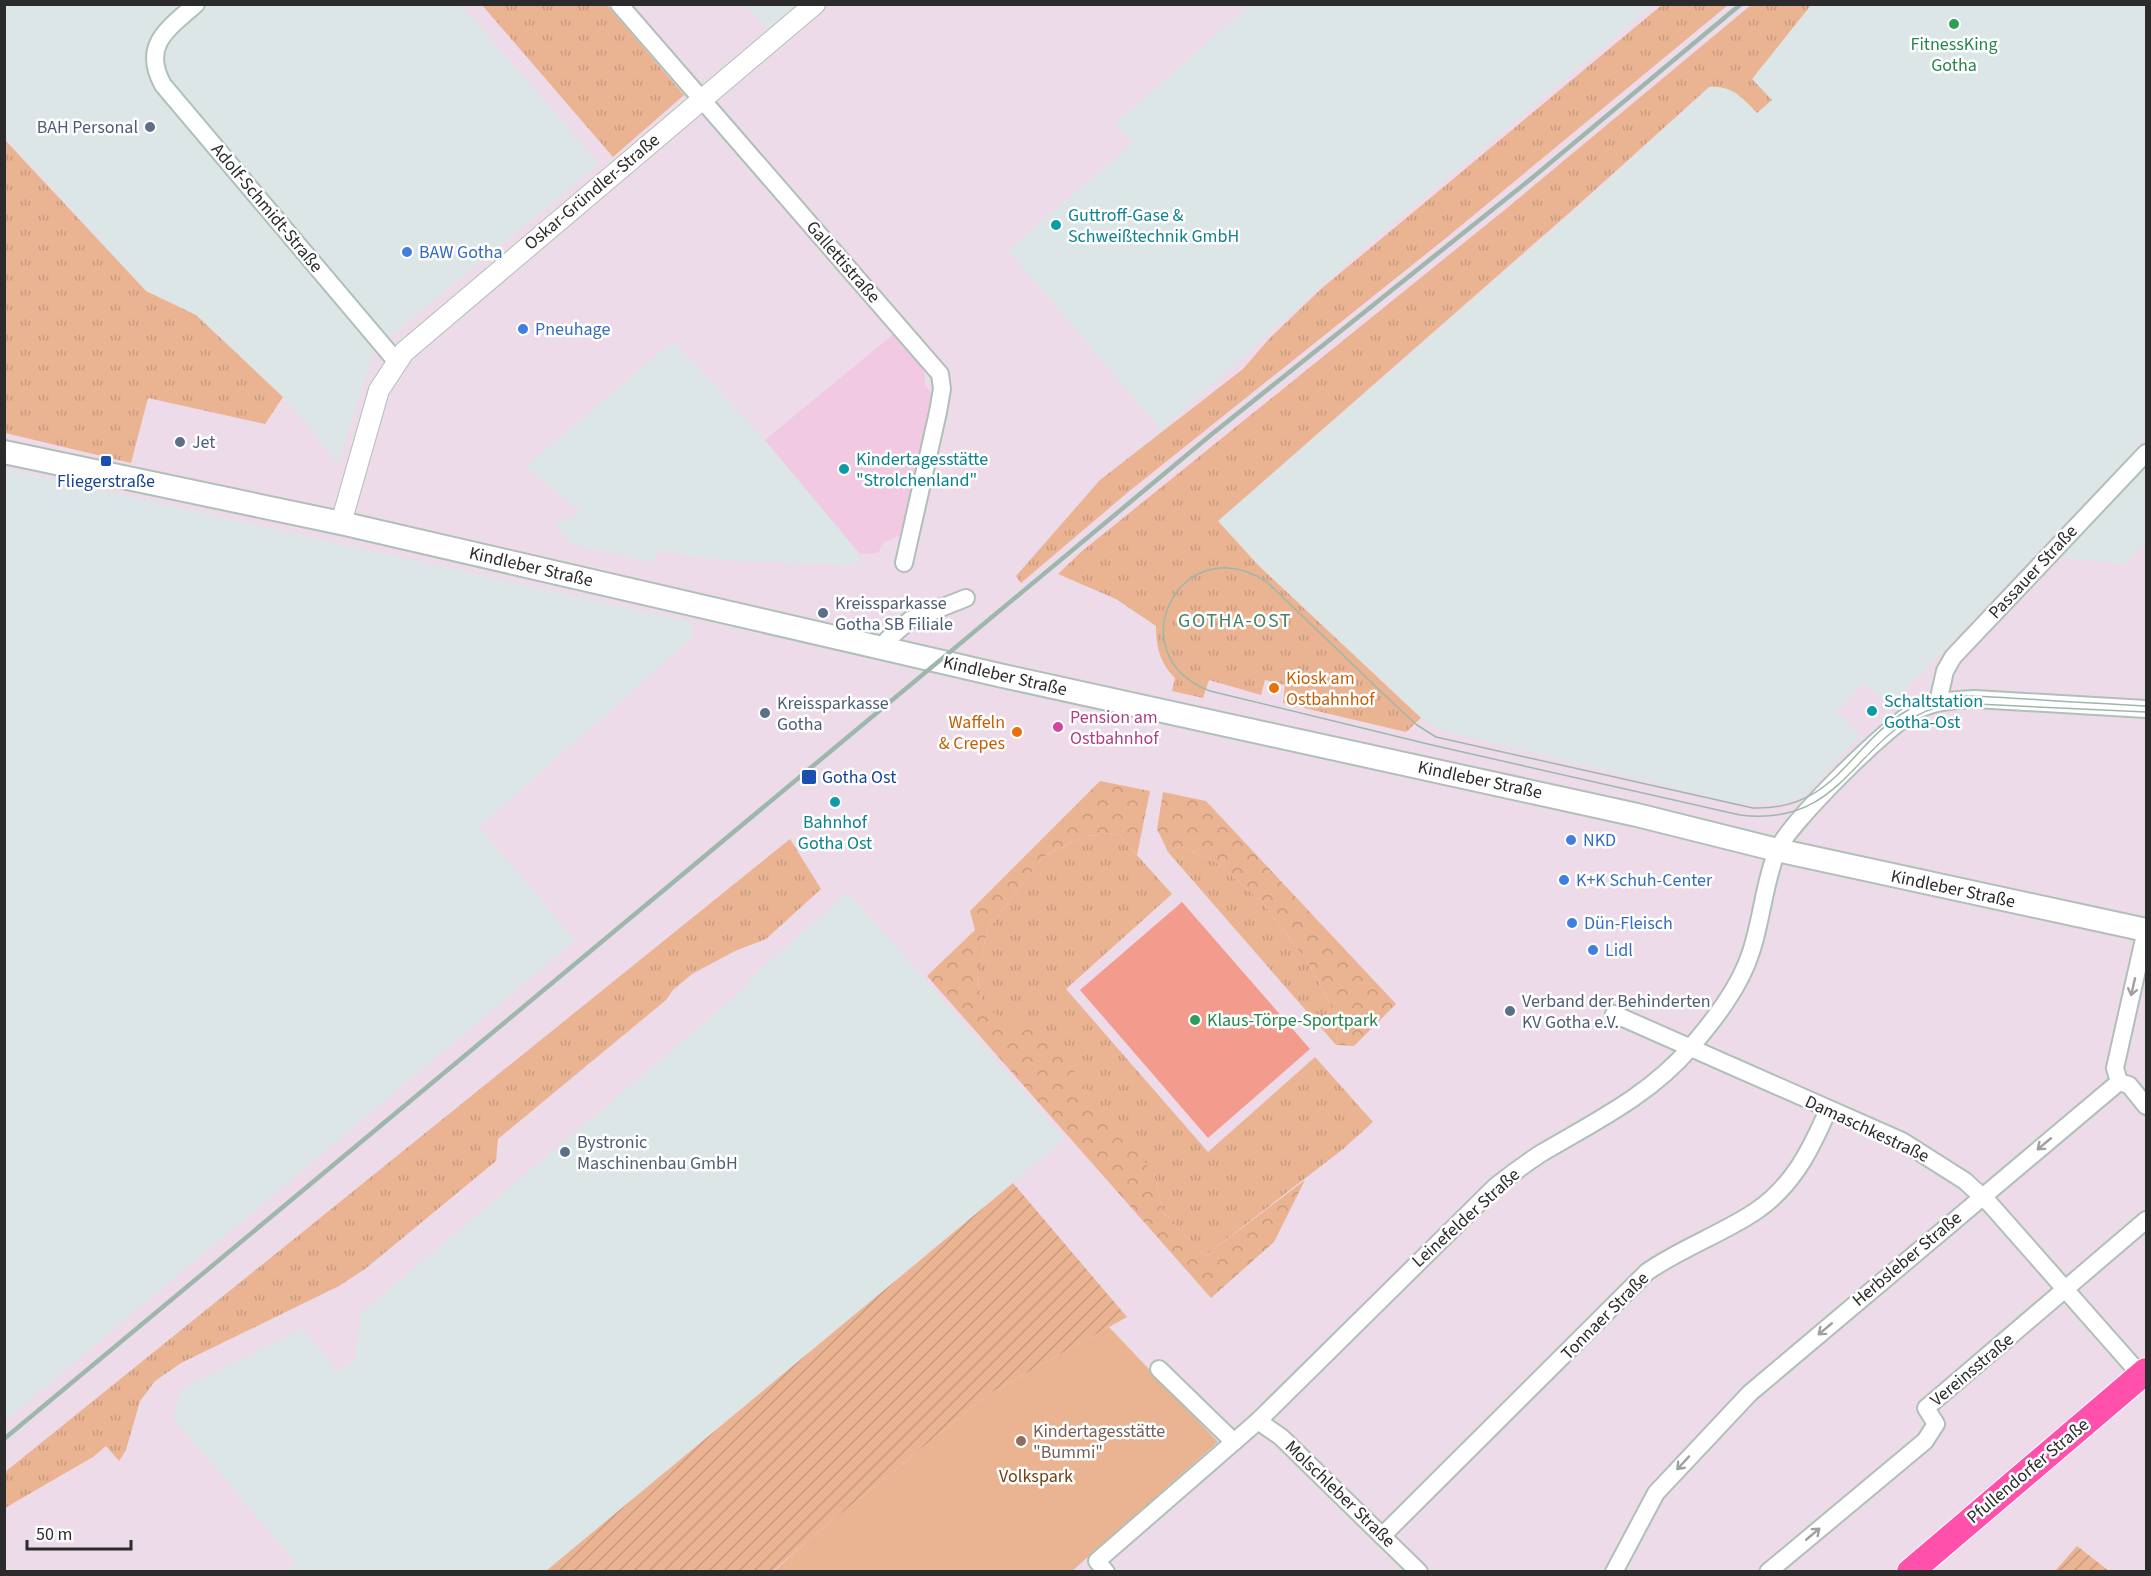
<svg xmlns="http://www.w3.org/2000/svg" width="2151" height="1576" viewBox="0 0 2151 1576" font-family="'Source Sans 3',sans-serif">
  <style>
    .industrial { fill: #dde6e6 }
    .education { fill: #f1c9e2 }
    .grass { fill: url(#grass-tufts) }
    .forest { fill: url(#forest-crowns) }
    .park { fill: #eab392 }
    .garden { fill: url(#garden-furrows) }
    .pitch { fill: #f39b8d }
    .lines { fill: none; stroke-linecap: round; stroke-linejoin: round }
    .minor-casing { stroke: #afc0b8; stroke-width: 20 }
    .tertiary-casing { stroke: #afc0b8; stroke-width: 22 }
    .secondary-casing { stroke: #afc0b8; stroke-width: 26 }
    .primary-casing { stroke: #fff; stroke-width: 28 }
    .minor { stroke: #fff; stroke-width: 16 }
    .tertiary { stroke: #fff; stroke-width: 20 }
    .secondary { stroke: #fff; stroke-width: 22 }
    .primary { stroke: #ff50ab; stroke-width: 26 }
    .tram { stroke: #9db7ac; stroke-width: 1.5 }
    .rail { stroke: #9db7ac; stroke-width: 4.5 }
    .oneway { stroke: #a0a0a0 }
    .leisure-dot { fill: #2e9e5b; stroke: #fff; stroke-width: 2 }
    .service-dot { fill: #5c6f8a; stroke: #fff; stroke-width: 2 }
    .culture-dot { fill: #0f9aa8; stroke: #fff; stroke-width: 2 }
    .shop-dot { fill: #3f7fe0; stroke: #fff; stroke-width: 2 }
    .transit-dot { fill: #1a4fb4; stroke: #fff; stroke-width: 2 }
    .food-dot { fill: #e8710a; stroke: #fff; stroke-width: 2 }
    .hotel-dot { fill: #d1479c; stroke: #fff; stroke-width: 2 }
    .education-dot { fill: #8d6e63; stroke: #fff; stroke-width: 2 }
    .labels { text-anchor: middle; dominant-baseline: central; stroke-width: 5; stroke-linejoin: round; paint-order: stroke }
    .leisure-label { font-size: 18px; fill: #27864d; stroke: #fff }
    .service-label { font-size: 18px; fill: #4e5e75; stroke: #fff; text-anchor: start }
    .street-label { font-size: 18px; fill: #2b2b2b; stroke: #fff }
    .culture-label { font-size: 18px; fill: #0d838f; stroke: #fff; text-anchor: start }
    .shop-label { font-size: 18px; fill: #366cbe; stroke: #fff; text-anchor: start }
    .transit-label { font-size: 18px; fill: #164399; stroke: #fff }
    .food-label { font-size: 18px; fill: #c56008; stroke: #fff; text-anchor: start }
    .hotel-label { font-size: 18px; fill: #b23c85; stroke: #fff; text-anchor: start }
    .education-label { font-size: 18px; fill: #785e54; stroke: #fff; text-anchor: start }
    .park-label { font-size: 18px; fill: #704113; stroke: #fff }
    .neighbourhood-label { font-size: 20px; letter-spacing: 1.5px; fill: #468065; stroke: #fff }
  </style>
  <defs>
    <pattern id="grass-tufts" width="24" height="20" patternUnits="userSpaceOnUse" patternTransform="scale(1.5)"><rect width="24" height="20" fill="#eab392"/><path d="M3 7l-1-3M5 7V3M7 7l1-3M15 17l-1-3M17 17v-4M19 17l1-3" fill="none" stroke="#c99a7e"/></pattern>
    <pattern id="forest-crowns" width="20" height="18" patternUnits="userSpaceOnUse" patternTransform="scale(1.5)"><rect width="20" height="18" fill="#eab392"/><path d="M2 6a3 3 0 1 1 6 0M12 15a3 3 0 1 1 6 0" fill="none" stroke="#c99a7e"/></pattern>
    <pattern id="garden-furrows" width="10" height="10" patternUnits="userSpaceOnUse" patternTransform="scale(1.5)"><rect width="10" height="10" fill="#eab392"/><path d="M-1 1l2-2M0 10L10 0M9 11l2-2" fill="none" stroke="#c99a7e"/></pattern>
  </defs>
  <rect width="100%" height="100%" fill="#eedbe9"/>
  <g class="industrial">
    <polygon points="460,4 599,164 375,349 338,463 283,397 196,315 146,291 5,138 5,5"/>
    <polygon points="746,5 795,5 767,29"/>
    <polygon points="1250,5 1653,5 1379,235 1161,430 1008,250 1133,143 1115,123"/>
    <polygon points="1794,5 2146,5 2146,437 1890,706 1865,683 1836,712 1860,735 1805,795 1783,803 1737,803 1437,729 1421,718 1259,565 1218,521 1577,208 1739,60"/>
    <polygon points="673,341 765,440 860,554 858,565 753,562 688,556 658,550 654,562 572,545 554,524 571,518 580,511 525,467"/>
    <polygon points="2146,466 2146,541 2124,565 2061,557"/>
    <polygon points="5,469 691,622 693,637 479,827 575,940 5,1421"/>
    <polygon points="848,892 1065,1139 546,1571 285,1571 295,1562 173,1418 181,1389 302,1329 338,1372 355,1359 361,1313 743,990 750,978"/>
  </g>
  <polygon class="education" points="896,332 924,368 925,385 933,395 904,537 898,536 884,542 878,553 860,554 765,440"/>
  <g class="grass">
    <polygon points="1663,4 1728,5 1446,238 1127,493 1021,583 1016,576 1100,480 1243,369 1268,340 1321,289"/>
    <polygon points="482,5 607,5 684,95 613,157"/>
    <path d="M1751,5H1811L1752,79L1772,100L1757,113C1742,97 1731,85 1709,87L1576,207L1218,521L1258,565L1421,718L1406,732L1283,703L1285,685L1265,680L1261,695L1209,680L1203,698L1172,691L1175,678C1160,663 1156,647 1156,626L1116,599L1058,574L1081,552L1507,208Z"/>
    <polygon points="5,140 146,291 196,315 283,397 265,424 148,398 131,463 5,433"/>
    <polygon points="1118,834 1172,894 1066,989 1208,1152 1315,1057 1373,1122 1343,1149 1205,1256 1163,1212 1154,1174 983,1003 977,977 987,931 1043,857 1085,836"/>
    <polygon points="790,839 821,889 766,939 735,951 692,974 673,990 666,1000 498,1139 496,1161 365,1269 339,1286 181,1363 155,1381 140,1401 126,1450 119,1461 106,1446 93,1457 5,1508 5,1472"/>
    <polygon points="1181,846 1216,862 1263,903 1309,964 1338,1019 1336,1045 1168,852"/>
  </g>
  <g class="forest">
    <polygon points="1100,781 1150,791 1137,855 1118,834 1085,836 1043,857 987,931 977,978 983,1003 1003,1021 1034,1022 1154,1174 1163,1212 1205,1256 1305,1180 1274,1242 1211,1298 927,976 975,930 970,911"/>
    <polygon points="1163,792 1206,801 1396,1004 1354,1046 1336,1045 1338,1019 1309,964 1263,903 1216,862 1181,846 1168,852 1157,829"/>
  </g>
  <polygon class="park" points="1109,1327 1218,1442 1072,1571 773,1572 811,1538 987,1395"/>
  <g class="garden">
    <polygon points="1013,1183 1127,1317 987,1395 811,1538 773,1571 546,1571"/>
    <polygon points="2077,1546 2109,1571 2055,1571"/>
  </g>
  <polygon class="pitch" points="1182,902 1310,1049 1208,1138 1080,990"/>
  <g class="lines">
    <g class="minor-casing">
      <g id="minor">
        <path d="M196,4C168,29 141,45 163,85L396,361"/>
        <polyline points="619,4 940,374 942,389 938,412 904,563"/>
        <polyline points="887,640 910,620 966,598"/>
        <polyline points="1938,702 1945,671 1953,657 2146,453"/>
        <polyline points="1614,1014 1902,1141 1965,1181 1990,1204 2146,1381"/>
        <polyline points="2119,1082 2129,1085 2146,1106"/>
        <polyline points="1159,1369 1234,1442"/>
        <polyline points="1258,1421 1281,1437 1419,1572"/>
        <path d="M1382,1536L1647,1272C1681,1248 1722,1234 1756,1211C1793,1186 1811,1149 1828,1110"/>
        <path d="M1106,1572L1097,1561L1258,1421L1496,1186C1510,1175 1525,1164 1540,1154C1594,1122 1649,1096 1691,1047C1714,1020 1740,987 1751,952C1762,919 1764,883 1777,851C1788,824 1890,723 1917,710C1935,701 1955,700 1975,699L2146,709"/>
        <polyline points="1614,1572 1656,1493 1750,1393 2119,1082 2115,1068 2146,930"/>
        <polyline points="1768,1572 1925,1441 1936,1424 1926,1408 2146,1220"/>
      </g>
    </g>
    <g class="tertiary-casing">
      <polyline id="tertiary" points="341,523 379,390 404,352 815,4"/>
    </g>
    <g class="secondary-casing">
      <polyline id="secondary" points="4,452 341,523 1003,676 1637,815 1777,850 2146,930"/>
    </g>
    <g class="primary-casing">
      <polyline id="primary" points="1910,1572 2146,1371"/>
    </g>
    <use href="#minor" class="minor"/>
    <use href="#tertiary" class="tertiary"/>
    <use href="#secondary" class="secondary"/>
    <use href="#primary" class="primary"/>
    <path class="tram" d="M2146,706C2107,704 2067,702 2027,699C1992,698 1952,690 1918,705C1851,735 1841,811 1753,808L1436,737L1417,725L1394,704L1268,583C1183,524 1114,654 1210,691L1432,745L1740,815C1855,829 1855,719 1955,703L2146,712"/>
    <polyline class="rail" points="4,1439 1212,434 1532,178 1741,4"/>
  </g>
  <defs><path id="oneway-shaft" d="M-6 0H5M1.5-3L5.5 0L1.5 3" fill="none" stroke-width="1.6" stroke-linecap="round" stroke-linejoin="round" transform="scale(1.5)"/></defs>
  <g class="oneway">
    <use href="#oneway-shaft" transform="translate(2133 987) rotate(103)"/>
    <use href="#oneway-shaft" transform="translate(2044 1144) rotate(140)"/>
    <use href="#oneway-shaft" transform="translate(1825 1329) rotate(140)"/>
    <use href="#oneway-shaft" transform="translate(1683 1463) rotate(133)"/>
    <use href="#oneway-shaft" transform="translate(1813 1534) rotate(-40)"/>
  </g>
  <g class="leisure-dot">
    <circle cx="1954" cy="24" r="6"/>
    <circle cx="1195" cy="1020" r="6"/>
  </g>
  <g class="service-dot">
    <circle cx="150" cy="127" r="6"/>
    <circle cx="180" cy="442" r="6"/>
    <circle cx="823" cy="613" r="6"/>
    <circle cx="765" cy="713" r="6"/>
    <circle cx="1510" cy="1011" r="6"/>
    <circle cx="565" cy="1152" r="6"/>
  </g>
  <g class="culture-dot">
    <circle cx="1056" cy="225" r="6"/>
    <circle cx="844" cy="469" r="6"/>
    <circle cx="1872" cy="711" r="6"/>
    <circle cx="835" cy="802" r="6"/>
  </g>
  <g class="shop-dot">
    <circle cx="407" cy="252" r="6"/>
    <circle cx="523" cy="329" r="6"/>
    <circle cx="1571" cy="840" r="6"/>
    <circle cx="1564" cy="880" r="6"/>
    <circle cx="1572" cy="923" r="6"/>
    <circle cx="1593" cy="950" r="6"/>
  </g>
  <g class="transit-dot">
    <rect x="100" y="455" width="12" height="12" rx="3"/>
    <rect x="801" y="769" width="16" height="16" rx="3"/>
  </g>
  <g class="food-dot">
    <circle cx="1274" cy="688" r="6"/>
    <circle cx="1017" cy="732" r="6"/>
  </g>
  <circle class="hotel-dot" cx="1058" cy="727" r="6"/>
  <circle class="education-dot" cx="1021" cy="1441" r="6"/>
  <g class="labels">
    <g class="leisure-label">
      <text x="1954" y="44">FitnessKing<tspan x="1954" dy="21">Gotha</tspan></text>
      <text x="1207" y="1020" text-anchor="start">Klaus-Törpe-Sportpark</text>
    </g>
    <g class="service-label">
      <text x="138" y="127" text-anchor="end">BAH Personal</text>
      <text x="192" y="442">Jet</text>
      <text x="835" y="603">Kreissparkasse<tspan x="835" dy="21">Gotha SB Filiale</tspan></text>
      <text x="777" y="703">Kreissparkasse<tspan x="777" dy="21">Gotha</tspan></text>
      <text x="1522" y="1001">Verband der Behinderten<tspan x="1522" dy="21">KV Gotha e.V.</tspan></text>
      <text x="577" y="1142">Bystronic<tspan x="577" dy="21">Maschinenbau GmbH</tspan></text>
    </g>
    <g class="street-label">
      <text transform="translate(592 192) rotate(-40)">Oskar-Gründler-Straße</text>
      <text transform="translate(267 208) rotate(50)">Adolf-Schmidt-Straße</text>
      <text transform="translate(843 262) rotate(49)">Gallettistraße</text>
      <text transform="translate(531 567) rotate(13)">Kindleber Straße</text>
      <text transform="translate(2033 572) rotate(-47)">Passauer Straße</text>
      <text transform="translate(1005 676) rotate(13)">Kindleber Straße</text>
      <text transform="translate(1480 780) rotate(12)">Kindleber Straße</text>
      <text transform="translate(1953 889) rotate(12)">Kindleber Straße</text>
      <text transform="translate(1867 1129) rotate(25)">Damaschkestraße</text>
      <text transform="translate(1466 1218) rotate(-42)">Leinefelder Straße</text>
      <text transform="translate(1907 1259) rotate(-40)">Herbsleber Straße</text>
      <text transform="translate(1605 1316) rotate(-45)">Tonnaer Straße</text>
      <text transform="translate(1972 1370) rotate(-40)">Vereinsstraße</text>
      <text transform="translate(2028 1471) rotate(-40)">Pfullendorfer Straße</text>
      <text transform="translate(1340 1494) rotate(44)">Molschleber Straße</text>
    </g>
    <g class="culture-label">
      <text x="1068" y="215">Guttroff-Gase &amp;<tspan x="1068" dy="21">Schweißtechnik GmbH</tspan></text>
      <text x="856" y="459">Kindertagesstätte<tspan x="856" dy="21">"Strolchenland"</tspan></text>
      <text x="1884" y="701">Schaltstation<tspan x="1884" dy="21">Gotha-Ost</tspan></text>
      <text x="835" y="822" text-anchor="middle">Bahnhof<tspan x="835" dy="21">Gotha Ost</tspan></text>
    </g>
    <g class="shop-label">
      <text x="419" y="252">BAW Gotha</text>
      <text x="535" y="329">Pneuhage</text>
      <text x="1583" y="840">NKD</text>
      <text x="1576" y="880">K+K Schuh-Center</text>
      <text x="1584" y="923">Dün-Fleisch</text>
      <text x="1605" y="950">Lidl</text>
    </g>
    <g class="transit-label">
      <text x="106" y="481">Fliegerstraße</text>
      <text x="822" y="777" text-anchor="start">Gotha Ost</text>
    </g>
    <g class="food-label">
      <text x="1286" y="678">Kiosk am<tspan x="1286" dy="21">Ostbahnhof</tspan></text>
      <text x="1005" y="722" text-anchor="end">Waffeln<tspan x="1005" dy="21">&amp; Crepes</tspan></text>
    </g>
    <g class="hotel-label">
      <text x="1070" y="717">Pension am<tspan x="1070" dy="21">Ostbahnhof</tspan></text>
    </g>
    <g class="education-label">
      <text x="1033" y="1431">Kindertagesstätte<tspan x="1033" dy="21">"Bummi"</tspan></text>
    </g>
    <g class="park-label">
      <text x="1036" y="1476">Volkspark</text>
    </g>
    <g class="neighbourhood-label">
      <text x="1235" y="621">GOTHA-OST</text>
    </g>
  </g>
  <rect width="2151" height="1576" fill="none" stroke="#2b2b2b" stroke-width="12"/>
  <path d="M27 1540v9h104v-9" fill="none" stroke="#2b2b2b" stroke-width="3"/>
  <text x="36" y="1540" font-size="18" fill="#2b2b2b" stroke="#ffffff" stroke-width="4.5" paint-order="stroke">50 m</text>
</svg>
